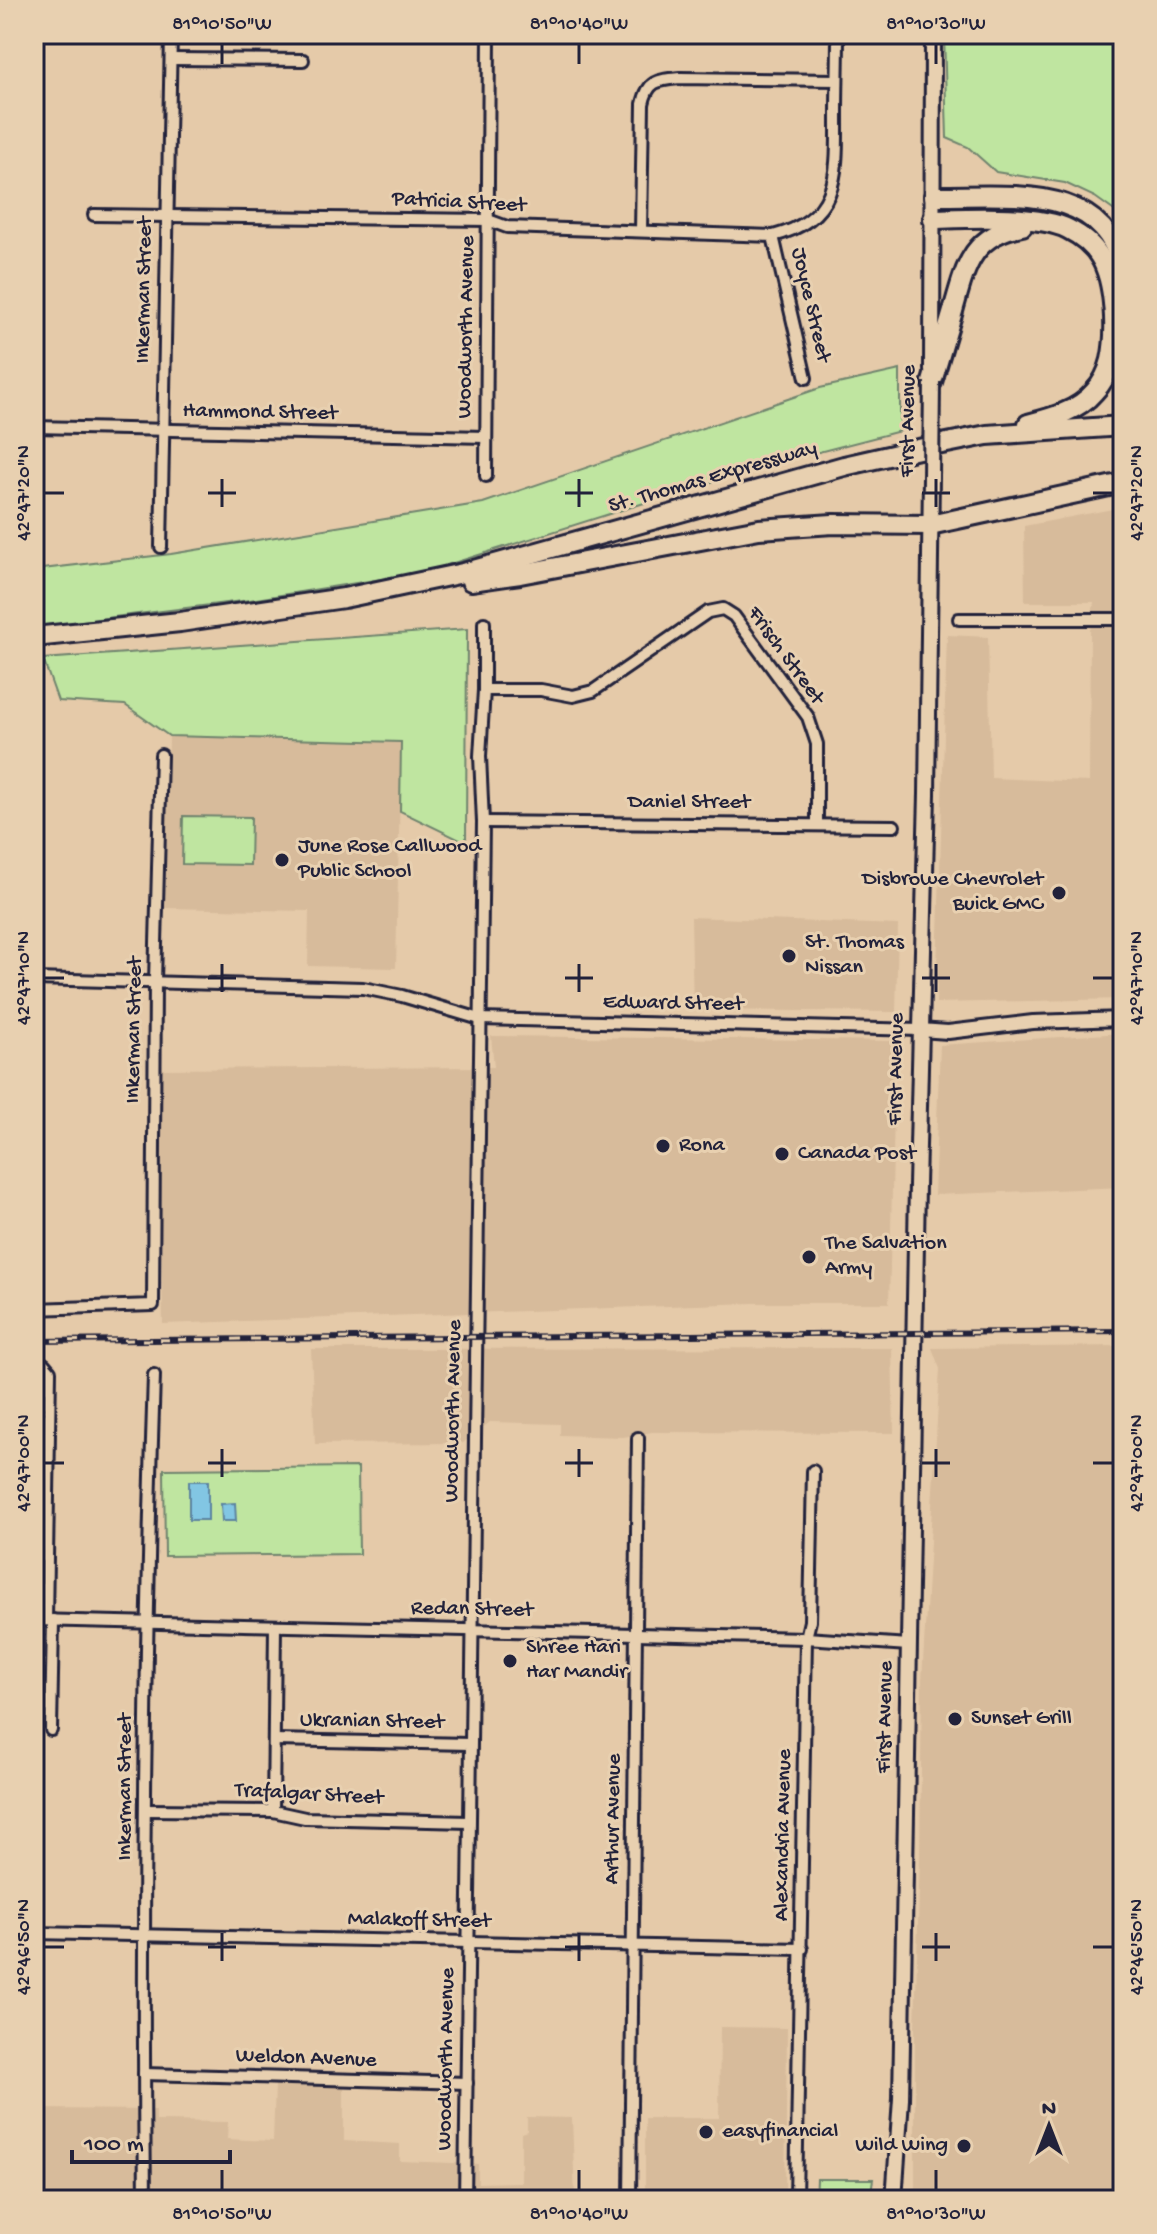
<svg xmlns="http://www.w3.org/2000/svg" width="1157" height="2234" viewBox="0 0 1157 2234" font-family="'Gochi Hand',sans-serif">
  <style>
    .built { fill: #d7bb9b }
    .green { fill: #bfe5a0; stroke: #70846e; stroke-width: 2 }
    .water { fill: #82c6e3; stroke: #5c84a0; stroke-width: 2 }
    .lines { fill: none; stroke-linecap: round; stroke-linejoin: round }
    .minor-casing { stroke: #22223b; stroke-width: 16 }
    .tertiary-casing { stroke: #22223b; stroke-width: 18 }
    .secondary-casing { stroke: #22223b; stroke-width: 20 }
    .motorway-casing { stroke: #22223b; stroke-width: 24 }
    .minor { stroke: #e8d0b0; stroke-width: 10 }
    .tertiary { stroke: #e8d0b0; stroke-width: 12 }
    .secondary { stroke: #e8d0b0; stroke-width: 14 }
    .motorway { stroke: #e8d0b0; stroke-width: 18 }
    .rail-casing { stroke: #22223b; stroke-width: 6 }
    .rail { stroke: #e8d0b0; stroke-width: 3; stroke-dasharray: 9; stroke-linecap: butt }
    .secondary-bridge-casing { stroke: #22223b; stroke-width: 20; stroke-linecap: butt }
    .secondary-bridge { stroke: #e8d0b0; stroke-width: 14 }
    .ticks { fill: none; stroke: #22223b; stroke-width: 3 }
    .poi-dot { fill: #22223b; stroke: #e8d0b0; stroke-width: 3 }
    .labels { text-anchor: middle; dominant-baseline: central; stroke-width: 6; stroke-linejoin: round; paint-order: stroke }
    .street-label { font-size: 22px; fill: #22223b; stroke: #e8d0b0 }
    .poi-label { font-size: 22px; fill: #22223b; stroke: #e8d0b0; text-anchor: start }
    .neatline { fill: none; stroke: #22223b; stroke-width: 3 }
    .ticks-label { font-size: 20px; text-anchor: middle; fill: #22223b }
  </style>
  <rect width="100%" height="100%" fill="#e5caa9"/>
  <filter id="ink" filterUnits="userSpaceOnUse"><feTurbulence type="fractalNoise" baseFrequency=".0125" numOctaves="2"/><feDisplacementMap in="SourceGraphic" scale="16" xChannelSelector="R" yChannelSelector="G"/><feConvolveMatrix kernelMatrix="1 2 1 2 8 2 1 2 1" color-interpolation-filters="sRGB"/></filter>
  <g filter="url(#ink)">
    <g class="built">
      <polygon points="1123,507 1123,999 936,1003 947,635 988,637 991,778 1089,782 1090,631 1094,602 1025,602 1024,526"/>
      <polygon points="169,736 401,742 396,968 308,966 309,911 165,908"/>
      <polygon points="691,917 898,925 896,1012 693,1010"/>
      <polygon points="1123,1033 1123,1187 934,1195 940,1045"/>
      <polygon points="491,1036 896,1041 889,1303 753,1303 163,1324 158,1069 494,1067"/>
      <polygon points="1123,1346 1123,2200 915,2200 915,2028 920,1854 922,1680 940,1369 932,1348"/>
      <polygon points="892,1348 894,1433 652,1432 623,1437 560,1435 560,1424 490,1422 463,1443 315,1444 311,1349"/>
      <polygon points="720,2027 787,2028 785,2200 645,2200 645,2118 719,2118"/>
      <polygon points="275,2085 344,2087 344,2141 400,2144 400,2161 478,2164 478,2183 521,2182 521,2133 527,2131 527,2117 572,2118 575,2200 34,2200 34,2109 156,2110 156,2121 228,2122 227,2139 273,2141"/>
    </g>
    <g class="green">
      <polygon points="944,34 1123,34 1123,217 1095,197 1065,183 996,172 968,147 947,138"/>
      <polygon points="900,370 900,431 749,470 425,572 250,600 34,627 34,570 171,554 483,503 820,388"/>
      <polygon points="467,629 466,843 400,811 401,742 169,736 125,705 58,701 43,659"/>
      <polygon points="183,816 251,817 250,865 182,864"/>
      <polygon points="358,1467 359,1554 165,1556 164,1469"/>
      <polygon points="817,2179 873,2179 870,2200 816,2200"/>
    </g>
    <g class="water">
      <rect x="189" y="1481" width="19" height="39"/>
      <polygon points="235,1503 236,1521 222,1521 221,1504"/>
    </g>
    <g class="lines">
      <g class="minor-casing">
        <g id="minor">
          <polyline points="171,59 303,60"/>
          <path d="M94,215L488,220L507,227L773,236C841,219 837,172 837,114C837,87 838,61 838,34"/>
          <path d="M641,231L643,104C648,80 658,80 680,78L837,80"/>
          <polyline points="773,236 806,378"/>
          <polyline points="34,427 486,437"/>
          <polyline points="486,476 489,34"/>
          <polyline points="161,547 171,34"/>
          <polyline points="959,619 1123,619"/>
          <polyline points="484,690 541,690 573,696 593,691 708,612 723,609 734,616 808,717 817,744 817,824"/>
          <polyline points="483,822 894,826"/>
          <polyline points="34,979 363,988 402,996 480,1019 920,1030"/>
          <polyline points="34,1309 153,1305 155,981 161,755"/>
          <polyline points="34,1364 44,1364 50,1371 46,1620"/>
          <polyline points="34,1620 806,1638 909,1645"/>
          <polyline points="51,1730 53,1620"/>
          <polyline points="274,1740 470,1744"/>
          <polyline points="146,1810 273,1811 305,1818 469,1822"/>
          <polyline points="273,1811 275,1626"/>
          <polyline points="34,1933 802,1949"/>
          <polyline points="144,2074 467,2083"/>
          <path d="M145,2200C142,1925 145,1650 154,1375"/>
          <polyline points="465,2200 481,982 483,822 480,756 484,690 484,623"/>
          <polyline points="630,2200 638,1438"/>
          <polyline points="796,2200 806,1638 810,1621 813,1471"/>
        </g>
      </g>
      <g class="tertiary-casing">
        <polyline id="tertiary" points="920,1030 948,1032 1033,1022 1123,1019"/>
      </g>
      <g class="secondary-casing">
        <g id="secondary">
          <polyline points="932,370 933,34"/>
          <polyline points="894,2200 901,2099 917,1185 927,794 931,477"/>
        </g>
      </g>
      <g class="motorway-casing">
        <g id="motorway">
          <path d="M934,196C1005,197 1110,180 1123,277"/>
          <path d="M933,219C967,218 1039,214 1068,229C1080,235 1093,245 1100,257C1115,281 1117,332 1111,360C1108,372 1102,384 1094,392C1078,411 1051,418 1028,424"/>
          <path d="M932,382C939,358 946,334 953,311C965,268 971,235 1022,226"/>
          <polyline points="471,581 520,574 759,529 833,524 930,525 1123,483"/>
          <polyline points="34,637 180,622 344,598 463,573 844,466 932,446 987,435 1123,426"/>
        </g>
      </g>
      <use href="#minor" class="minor"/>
      <use href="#tertiary" class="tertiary"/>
      <use href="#secondary" class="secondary"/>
      <use href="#motorway" class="motorway"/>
      <g class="rail-casing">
        <polyline id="rail" points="34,1341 1123,1331"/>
      </g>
      <use href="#rail" class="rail"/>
      <g class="secondary-bridge-casing">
        <polyline id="secondary-bridge" points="931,477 932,382"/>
      </g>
      <use href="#secondary-bridge" class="secondary-bridge"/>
    </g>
  </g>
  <path class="ticks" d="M222,44V64M579,44V64M936,44V64M222,479V507M579,479V507M936,479V507M44,493H64M208,493H236M565,493H593M922,493H950M1093,493H1113M222,964V992M579,964V992M936,964V992M44,978H64M208,978H236M565,978H593M922,978H950M1093,978H1113M222,1449V1477M579,1449V1477M936,1449V1477M44,1463H64M208,1463H236M565,1463H593M922,1463H950M1093,1463H1113M222,1933V1961M579,1933V1961M936,1933V1961M44,1947H64M208,1947H236M565,1947H593M922,1947H950M1093,1947H1113M222,2170V2190M579,2170V2190M936,2170V2190"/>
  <g class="poi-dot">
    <circle cx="282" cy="860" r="8"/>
    <circle cx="1059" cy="893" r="8"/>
    <circle cx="789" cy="956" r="8"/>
    <circle cx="663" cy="1146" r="8"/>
    <circle cx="782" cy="1154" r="8"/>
    <circle cx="809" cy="1257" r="8"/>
    <circle cx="510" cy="1661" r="8"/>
    <circle cx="955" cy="1719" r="8"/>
    <circle cx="706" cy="2132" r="8"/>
    <circle cx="964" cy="2146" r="8"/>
  </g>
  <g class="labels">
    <g class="street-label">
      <text transform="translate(459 203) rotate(3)">Patricia Street</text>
      <text transform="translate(145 290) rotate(-89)">Inkerman Street</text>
      <text transform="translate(810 305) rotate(77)">Joyce Street</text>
      <text transform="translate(467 327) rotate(-89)">Woodworth Avenue</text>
      <text transform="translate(260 413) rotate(1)">Hammond Street</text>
      <text transform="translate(909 421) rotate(-89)">First Avenue</text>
      <text transform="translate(713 478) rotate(-16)">St. Thomas Expressway</text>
      <text transform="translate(785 656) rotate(54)">Frisch Street</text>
      <text x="689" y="803">Daniel Street</text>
      <text transform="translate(673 1004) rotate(1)">Edward Street</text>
      <text transform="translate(135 1030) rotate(-89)">Inkerman Street</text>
      <text transform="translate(897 1069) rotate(-89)">First Avenue</text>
      <text transform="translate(454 1411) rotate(-89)">Woodworth Avenue</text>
      <text transform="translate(472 1610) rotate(1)">Redan Street</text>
      <text transform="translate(886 1717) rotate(-89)">First Avenue</text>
      <text transform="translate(372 1722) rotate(1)">Ukranian Street</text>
      <text transform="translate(126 1787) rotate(-90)">Inkerman Street</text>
      <text transform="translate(309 1795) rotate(3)">Trafalgar Street</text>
      <text transform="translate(614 1819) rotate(-89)">Arthur Avenue</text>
      <text transform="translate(784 1835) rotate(-89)">Alexandria Avenue</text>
      <text transform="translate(419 1921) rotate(1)">Malakoff Street</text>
      <text transform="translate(306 2059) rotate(2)">Weldon Avenue</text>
      <text transform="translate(447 2059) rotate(-89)">Woodworth Avenue</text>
    </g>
    <g class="poi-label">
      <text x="298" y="847">June Rose Callwood<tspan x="298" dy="25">Public School</tspan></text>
      <text x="1043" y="880" text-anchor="end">Disbrowe Chevrolet<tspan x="1043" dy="25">Buick GMC</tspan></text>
      <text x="805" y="943">St. Thomas<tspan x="805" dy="25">Nissan</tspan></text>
      <text x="679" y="1146">Rona</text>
      <text x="798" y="1154">Canada Post</text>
      <text x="825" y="1244">The Salvation<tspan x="825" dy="25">Army</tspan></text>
      <text x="526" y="1648">Shree Hari<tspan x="526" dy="25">Har Mandir</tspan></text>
      <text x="971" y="1719">Sunset Grill</text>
      <text x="722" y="2132">easyfinancial</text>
      <text x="948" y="2146" text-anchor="end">Wild Wing</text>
    </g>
  </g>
  <rect width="1157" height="2234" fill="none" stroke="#e8d0b0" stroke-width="88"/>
  <g transform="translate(1049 2126)" stroke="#e8d0b0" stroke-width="6" paint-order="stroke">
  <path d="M0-6L14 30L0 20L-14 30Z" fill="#22223b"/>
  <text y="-12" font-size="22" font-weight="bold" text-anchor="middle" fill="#22223b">N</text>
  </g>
  <path d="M72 2150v12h158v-12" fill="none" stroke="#22223b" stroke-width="4"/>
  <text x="84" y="2150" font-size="24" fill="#22223b" stroke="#e8d0b0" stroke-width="6" paint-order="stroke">100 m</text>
  <rect x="44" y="44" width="1069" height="2146" class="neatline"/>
  <g class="ticks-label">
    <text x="222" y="29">81°10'50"W</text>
    <text x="579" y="29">81°10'40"W</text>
    <text x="936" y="29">81°10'30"W</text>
    <text transform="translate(22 493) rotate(-90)" y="7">42°47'20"N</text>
    <text transform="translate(1135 493) rotate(-90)" y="7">42°47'20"N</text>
    <text transform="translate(22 978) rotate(-90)" y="7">42°47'10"N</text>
    <text transform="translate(1135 978) rotate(-90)" y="7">42°47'10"N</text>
    <text transform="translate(22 1463) rotate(-90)" y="7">42°47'00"N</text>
    <text transform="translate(1135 1463) rotate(-90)" y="7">42°47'00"N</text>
    <text transform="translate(22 1947) rotate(-90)" y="7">42°46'50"N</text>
    <text transform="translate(1135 1947) rotate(-90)" y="7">42°46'50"N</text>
    <text x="222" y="2219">81°10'50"W</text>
    <text x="579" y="2219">81°10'40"W</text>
    <text x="936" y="2219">81°10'30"W</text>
  </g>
</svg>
